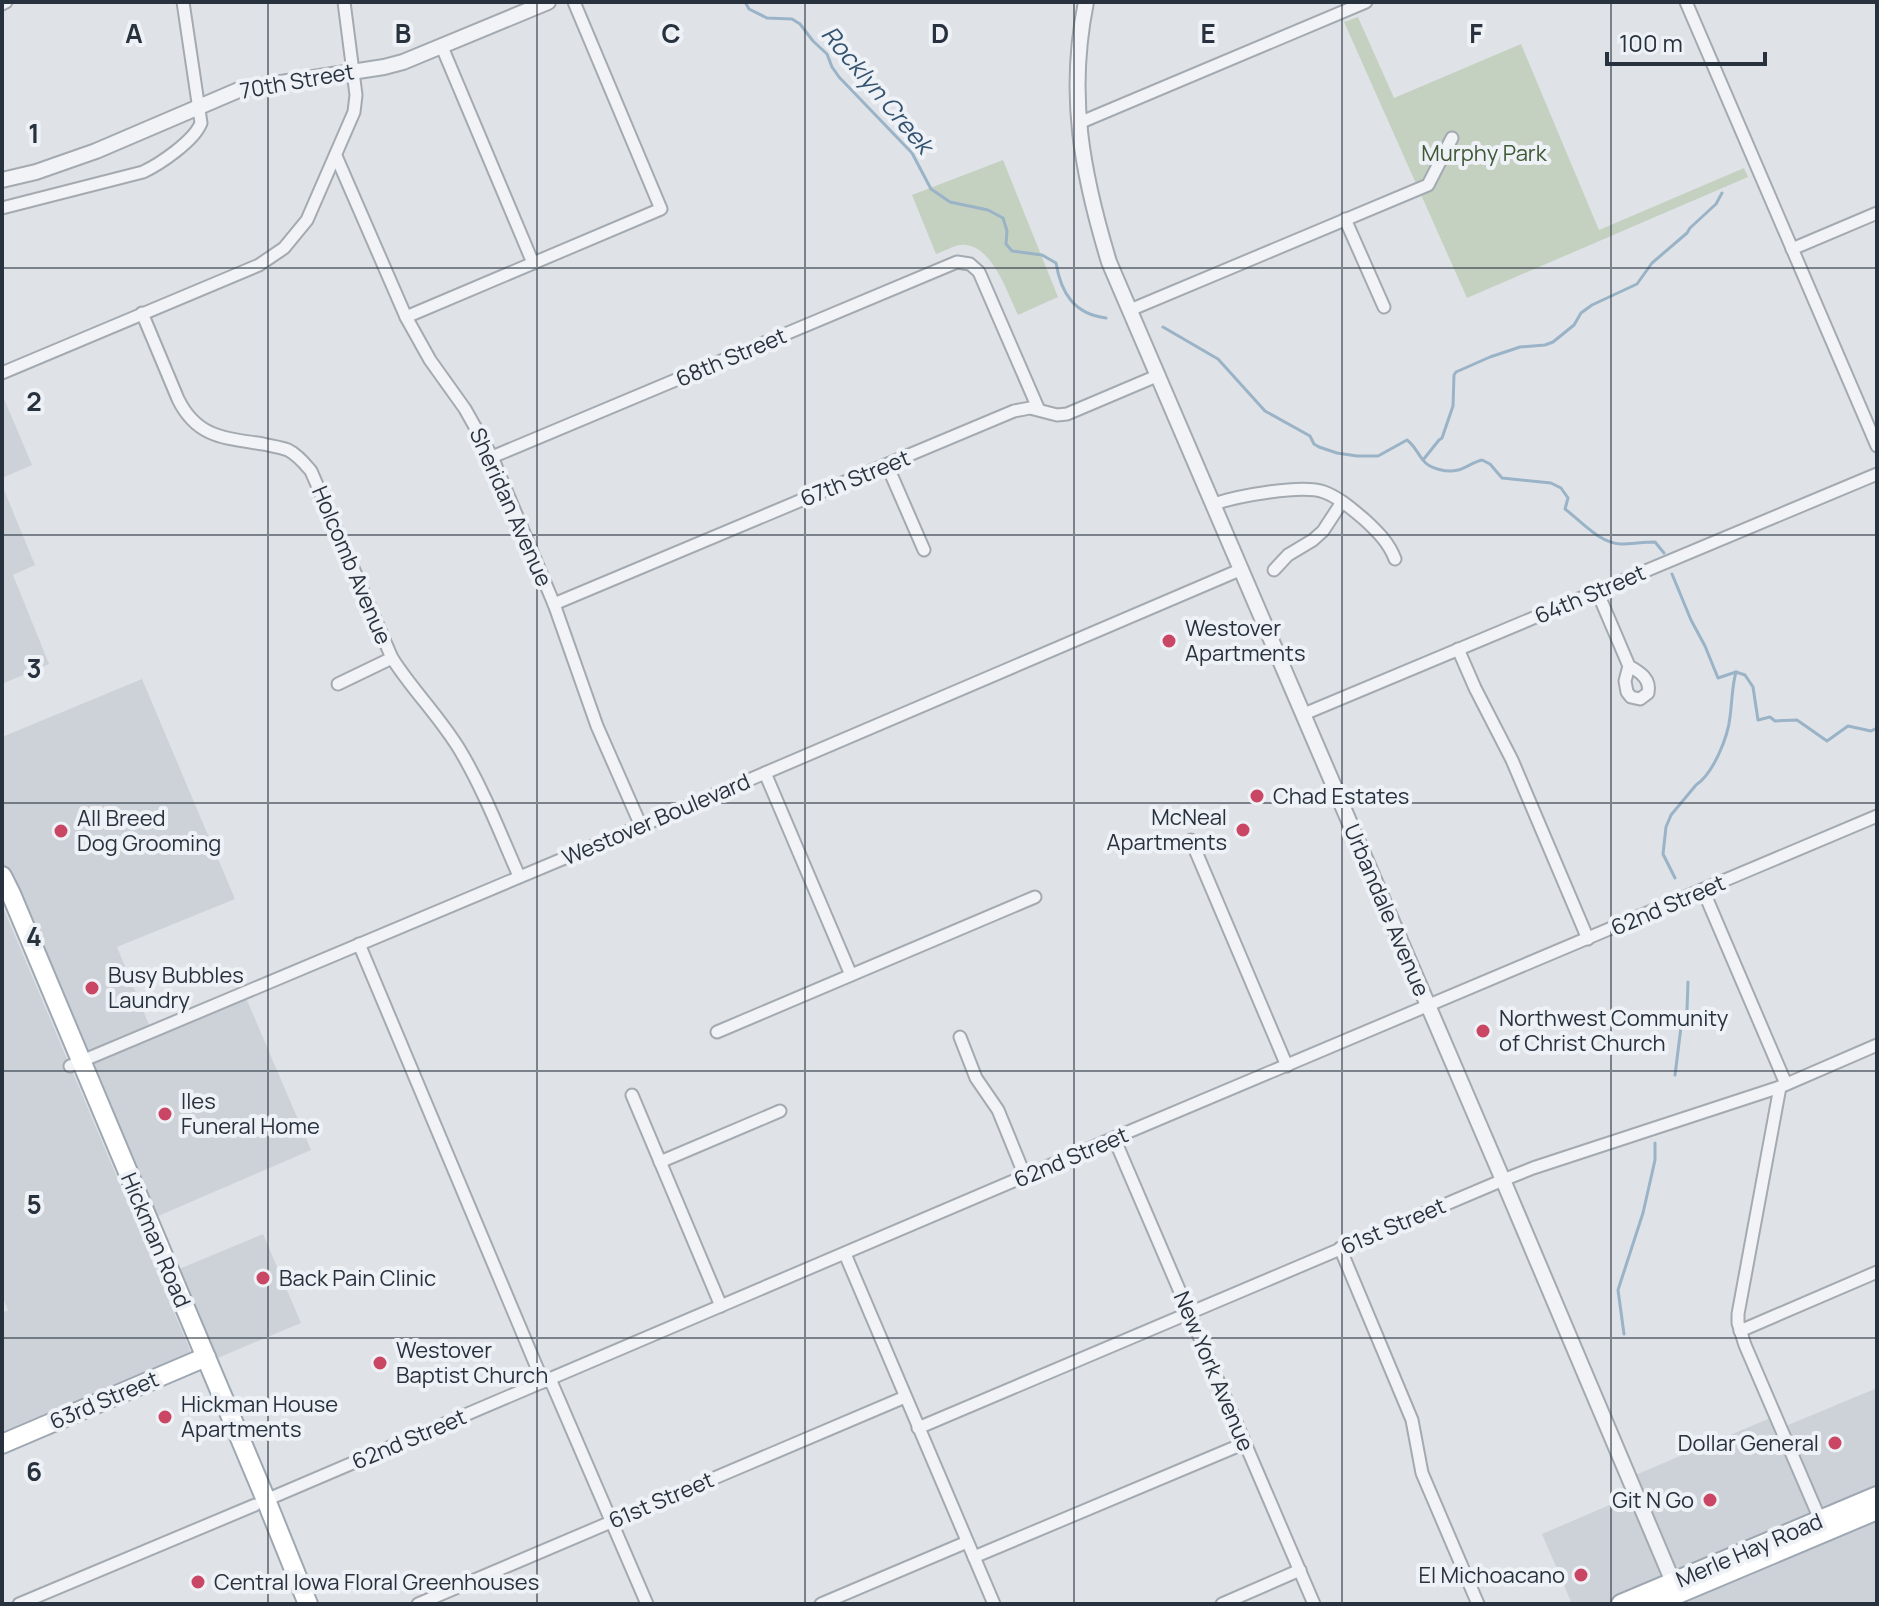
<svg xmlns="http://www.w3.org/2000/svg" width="1879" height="1606" viewBox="0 0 1879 1606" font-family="Manrope,sans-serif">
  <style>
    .built { fill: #cdd2d9 }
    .green { fill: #c5d1c0 }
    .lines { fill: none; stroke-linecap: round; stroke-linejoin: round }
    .stream { stroke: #9ab3c7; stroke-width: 3 }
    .minor-casing { stroke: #a4aab1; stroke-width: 15 }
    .tertiary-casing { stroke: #a4aab1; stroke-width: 18 }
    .primary-casing { stroke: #9ea8b3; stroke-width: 22 }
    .minor { stroke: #f1f3f6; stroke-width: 11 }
    .tertiary { stroke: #f1f3f6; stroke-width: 14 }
    .primary { stroke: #fff; stroke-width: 18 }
    .grid { fill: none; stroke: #28323e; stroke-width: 2; stroke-opacity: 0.55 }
    .poi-dot { fill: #c94764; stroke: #eef1f5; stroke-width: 3 }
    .labels { text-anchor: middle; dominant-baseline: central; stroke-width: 8; stroke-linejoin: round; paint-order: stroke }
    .street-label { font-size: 22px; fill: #28323e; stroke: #eef1f5 }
    .park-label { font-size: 22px; fill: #3f5936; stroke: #eef1f5 }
    .poi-label { font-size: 22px; fill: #28323e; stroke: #eef1f5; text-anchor: start }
    .water-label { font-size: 24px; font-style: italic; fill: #345370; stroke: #eef1f5 }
    .grid-label { font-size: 26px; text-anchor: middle; font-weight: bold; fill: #28323e; stroke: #eef1f5; stroke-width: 8; stroke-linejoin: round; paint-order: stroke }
  </style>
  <rect width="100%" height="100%" fill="#dfe3e7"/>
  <g class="built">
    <polygon points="2,394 32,465 2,478"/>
    <polygon points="2,485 35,565 13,575 49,664 2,684"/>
    <polygon points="142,679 235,899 117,947 152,1032 244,993 311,1150 156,1217 179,1269 263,1234 301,1323 208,1362 2,876 2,737"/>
    <polygon points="2,905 195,1362 2,1443 2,1313 8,1310 2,1296"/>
    <polygon points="1877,1388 1877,1496 1621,1604 1572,1604 1542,1534 1635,1494 1628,1478 1775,1416 1781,1428"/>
    <polygon points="1877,1510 1877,1604 1691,1604 1685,1591"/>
  </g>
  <g class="green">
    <polygon points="1358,17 1394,98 1521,44 1599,230 1744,168 1748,177 1467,298 1344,22"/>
    <path d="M1003,160L1058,297L1018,315C1008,294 993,248 966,245C957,243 945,251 936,254L912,195Z"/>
  </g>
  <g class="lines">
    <g class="stream">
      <path d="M745,2L749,9L767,18L792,19L800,24L813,41L827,54L832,67L839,77L912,153L931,189L950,202L988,210L1003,218L1007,231L1006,244L1012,251L1042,255L1056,263C1061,293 1074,314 1106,318"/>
      <path d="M1163,327L1218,359L1265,411L1310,436L1314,444L1319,447L1337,453L1357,456H1378L1407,440C1415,446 1417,453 1423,460C1429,469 1448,473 1458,470C1466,468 1473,462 1482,460L1490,464L1502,478L1551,483L1561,488L1568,498L1565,509C1581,521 1599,543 1621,544C1632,544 1643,542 1655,542L1664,553"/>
      <polyline points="1423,460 1439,440 1442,438 1453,406 1454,375 1456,372 1490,357 1520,347 1545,345 1553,342 1574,325 1581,313 1592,305 1637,284 1652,263 1687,233 1690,228 1716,204 1722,193"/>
      <polyline points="1672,574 1691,620 1705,646 1718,678 1736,672 1745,675 1753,687 1758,720 1770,717 1775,721 1797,720 1827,741 1848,726 1871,731 1877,728"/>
      <path d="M1675,878L1663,854L1666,827L1671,815L1696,785C1713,774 1728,737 1730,717C1732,702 1732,686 1736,672"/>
      <polyline points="1675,1075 1682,1019 1687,1010 1688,982"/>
      <polyline points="1624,1334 1618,1290 1643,1213 1655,1160 1655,1143"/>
    </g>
    <g class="minor-casing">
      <g id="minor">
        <polyline points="1686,2 1877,446"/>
        <polyline points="2,4 6,2"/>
        <polyline points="442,47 533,263"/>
        <polyline points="1079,123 1366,2"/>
        <polyline points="336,156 406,317 430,360 465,409 492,457 554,604 597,726 641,826"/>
        <path d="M2,208L143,172C160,164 194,141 201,123L183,2"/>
        <polyline points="1345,219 1384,307"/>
        <polyline points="1792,249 1877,213"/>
        <polyline points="1130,310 1428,185 1452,138"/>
        <path d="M142,313L178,399C197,438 225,438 263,444C271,446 280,447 288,450C298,455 304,463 311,471L392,658C413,691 441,718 461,752C484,791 501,835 519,876"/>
        <polyline points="406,317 661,209 574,2"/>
        <polyline points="2,373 259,265 284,248 307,220 354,112 356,95 344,2"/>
        <polyline points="492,457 957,262 970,264 979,272 1038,408"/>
        <polyline points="887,465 924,550"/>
        <path d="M1214,504C1237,496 1302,484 1324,492C1340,498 1353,510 1365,520C1378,532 1389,543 1395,559"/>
        <polyline points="1274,570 1288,555 1313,540 1323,531 1342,502"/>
        <path d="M1597,591L1629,666L1625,681L1627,692L1631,697L1640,699L1648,693C1651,679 1640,672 1629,666"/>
        <polyline points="554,604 1014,411 1030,408 1057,415 1067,414 1159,375"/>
        <polyline points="1458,649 1475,688 1512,760 1588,939"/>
        <polyline points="338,684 392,658"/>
        <polyline points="1304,714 1877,474"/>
        <polyline points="765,773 851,975"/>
        <polyline points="1191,840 1287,1066"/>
        <polyline points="1703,890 1786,1084"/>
        <polyline points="359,944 543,1382"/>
        <polyline points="717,1032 1035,897"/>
        <polyline points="960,1037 976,1078 998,1110 1025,1176"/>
        <polyline points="70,1066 641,826 1242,569"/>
        <polyline points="1780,1087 1738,1314 1738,1323 1745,1345 1822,1524"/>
        <polyline points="632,1095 721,1306"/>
        <polyline points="1114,1138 1314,1604"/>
        <polyline points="660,1162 780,1111"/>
        <polyline points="1340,1248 1412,1420 1422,1473 1478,1604"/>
        <polyline points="845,1254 994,1604"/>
        <polyline points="1740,1331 1877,1272"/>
        <polyline points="550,1379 647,1604"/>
        <polyline points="918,1428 1503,1180 1533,1168 1780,1087 1877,1045"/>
        <polyline points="266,1500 1114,1138 1877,816"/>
        <polyline points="974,1557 1245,1443"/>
        <polyline points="19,1604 255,1505"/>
        <polyline points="418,1604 905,1397"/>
        <polyline points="821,1604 967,1542"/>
        <polyline points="1222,1604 1300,1570"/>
      </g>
    </g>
    <g class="tertiary-casing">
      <g id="tertiary">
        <path d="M1086,2C1067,95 1082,173 1109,262L1503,1180L1673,1582V1592"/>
        <polyline points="2,180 36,172 96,151 241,89 384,67 403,62 548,2"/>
      </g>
    </g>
    <g class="primary-casing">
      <g id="primary">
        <polyline points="2,876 11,894 266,1500 308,1604"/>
        <polyline points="2,1444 206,1357"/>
        <polyline points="1621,1604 1877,1496"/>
        <polyline points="1654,1604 1877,1510"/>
      </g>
    </g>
    <use href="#minor" class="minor"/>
    <use href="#tertiary" class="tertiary"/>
    <use href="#primary" class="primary"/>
  </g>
  <path class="grid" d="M268,2V1604M537,2V1604M805,2V1604M1074,2V1604M1342,2V1604M1611,2V1604M2,268H1877M2,535H1877M2,803H1877M2,1071H1877M2,1338H1877"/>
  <g class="poi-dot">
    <circle cx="1169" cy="641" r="8"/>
    <circle cx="1257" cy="796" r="8"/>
    <circle cx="1243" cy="830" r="8"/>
    <circle cx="61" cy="831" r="8"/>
    <circle cx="92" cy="988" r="8"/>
    <circle cx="1483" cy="1031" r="8"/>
    <circle cx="165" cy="1114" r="8"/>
    <circle cx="263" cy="1278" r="8"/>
    <circle cx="380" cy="1363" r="8"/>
    <circle cx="165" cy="1417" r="8"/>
    <circle cx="1835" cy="1443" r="8"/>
    <circle cx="1710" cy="1500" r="8"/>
    <circle cx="1581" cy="1575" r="8"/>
    <circle cx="198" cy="1582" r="8"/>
  </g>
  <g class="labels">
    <g class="street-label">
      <text transform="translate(297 81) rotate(-10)">70th Street</text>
      <text transform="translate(731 357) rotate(-23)">68th Street</text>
      <text transform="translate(855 478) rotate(-22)">67th Street</text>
      <text transform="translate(511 507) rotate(66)">Sheridan Avenue</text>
      <text transform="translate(352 565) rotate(67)">Holcomb Avenue</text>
      <text transform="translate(1590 594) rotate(-23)">64th Street</text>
      <text transform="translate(656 819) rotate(-23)">Westover Boulevard</text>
      <text transform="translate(1668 905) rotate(-23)">62nd Street</text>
      <text transform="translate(1387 910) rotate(67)">Urbandale Avenue</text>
      <text transform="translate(1071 1157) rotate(-23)">62nd Street</text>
      <text transform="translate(1393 1226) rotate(-23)">61st Street</text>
      <text transform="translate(156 1240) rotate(67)">Hickman Road</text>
      <text transform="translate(1214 1371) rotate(67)">New York Avenue</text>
      <text transform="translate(104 1400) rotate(-23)">63rd Street</text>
      <text transform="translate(409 1439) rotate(-23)">62nd Street</text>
      <text transform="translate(661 1500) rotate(-23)">61st Street</text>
      <text transform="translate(1749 1550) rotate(-23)">Merle Hay Road</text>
    </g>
    <g class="park-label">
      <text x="1484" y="153">Murphy Park</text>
    </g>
    <g class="poi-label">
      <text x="1185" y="628">Westover<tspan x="1185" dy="25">Apartments</tspan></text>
      <text x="1273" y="796">Chad Estates</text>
      <text x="1227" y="817" text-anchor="end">McNeal<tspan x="1227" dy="25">Apartments</tspan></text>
      <text x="77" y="818">All Breed<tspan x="77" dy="25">Dog Grooming</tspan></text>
      <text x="108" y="975">Busy Bubbles<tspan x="108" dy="25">Laundry</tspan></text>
      <text x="1499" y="1018">Northwest Community<tspan x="1499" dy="25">of Christ Church</tspan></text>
      <text x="181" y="1101">Iles<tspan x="181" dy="25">Funeral Home</tspan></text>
      <text x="279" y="1278">Back Pain Clinic</text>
      <text x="396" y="1350">Westover<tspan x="396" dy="25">Baptist Church</tspan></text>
      <text x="181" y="1404">Hickman House<tspan x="181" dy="25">Apartments</tspan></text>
      <text x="1819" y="1443" text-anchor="end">Dollar General</text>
      <text x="1694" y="1500" text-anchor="end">Git N Go</text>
      <text x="1565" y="1575" text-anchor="end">El Michoacano</text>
      <text x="214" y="1582">Central Iowa Floral Greenhouses</text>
    </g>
    <g class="water-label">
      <text transform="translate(878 89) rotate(50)">Rocklyn Creek</text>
    </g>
  </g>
  <g class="grid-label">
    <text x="134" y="43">A</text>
    <text x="403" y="43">B</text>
    <text x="671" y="43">C</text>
    <text x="940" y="43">D</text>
    <text x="1208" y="43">E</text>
    <text x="1476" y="43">F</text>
    <text x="34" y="143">1</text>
    <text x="34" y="411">2</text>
    <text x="34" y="678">3</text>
    <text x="34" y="946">4</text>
    <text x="34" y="1214">5</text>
    <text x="34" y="1481">6</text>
  </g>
  <rect width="1879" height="1606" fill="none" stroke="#28323e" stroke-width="8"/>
  <path d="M1607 52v12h158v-12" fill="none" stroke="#28323e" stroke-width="4"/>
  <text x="1619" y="52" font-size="24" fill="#28323e" stroke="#eef1f5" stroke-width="6" paint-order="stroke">100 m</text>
</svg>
